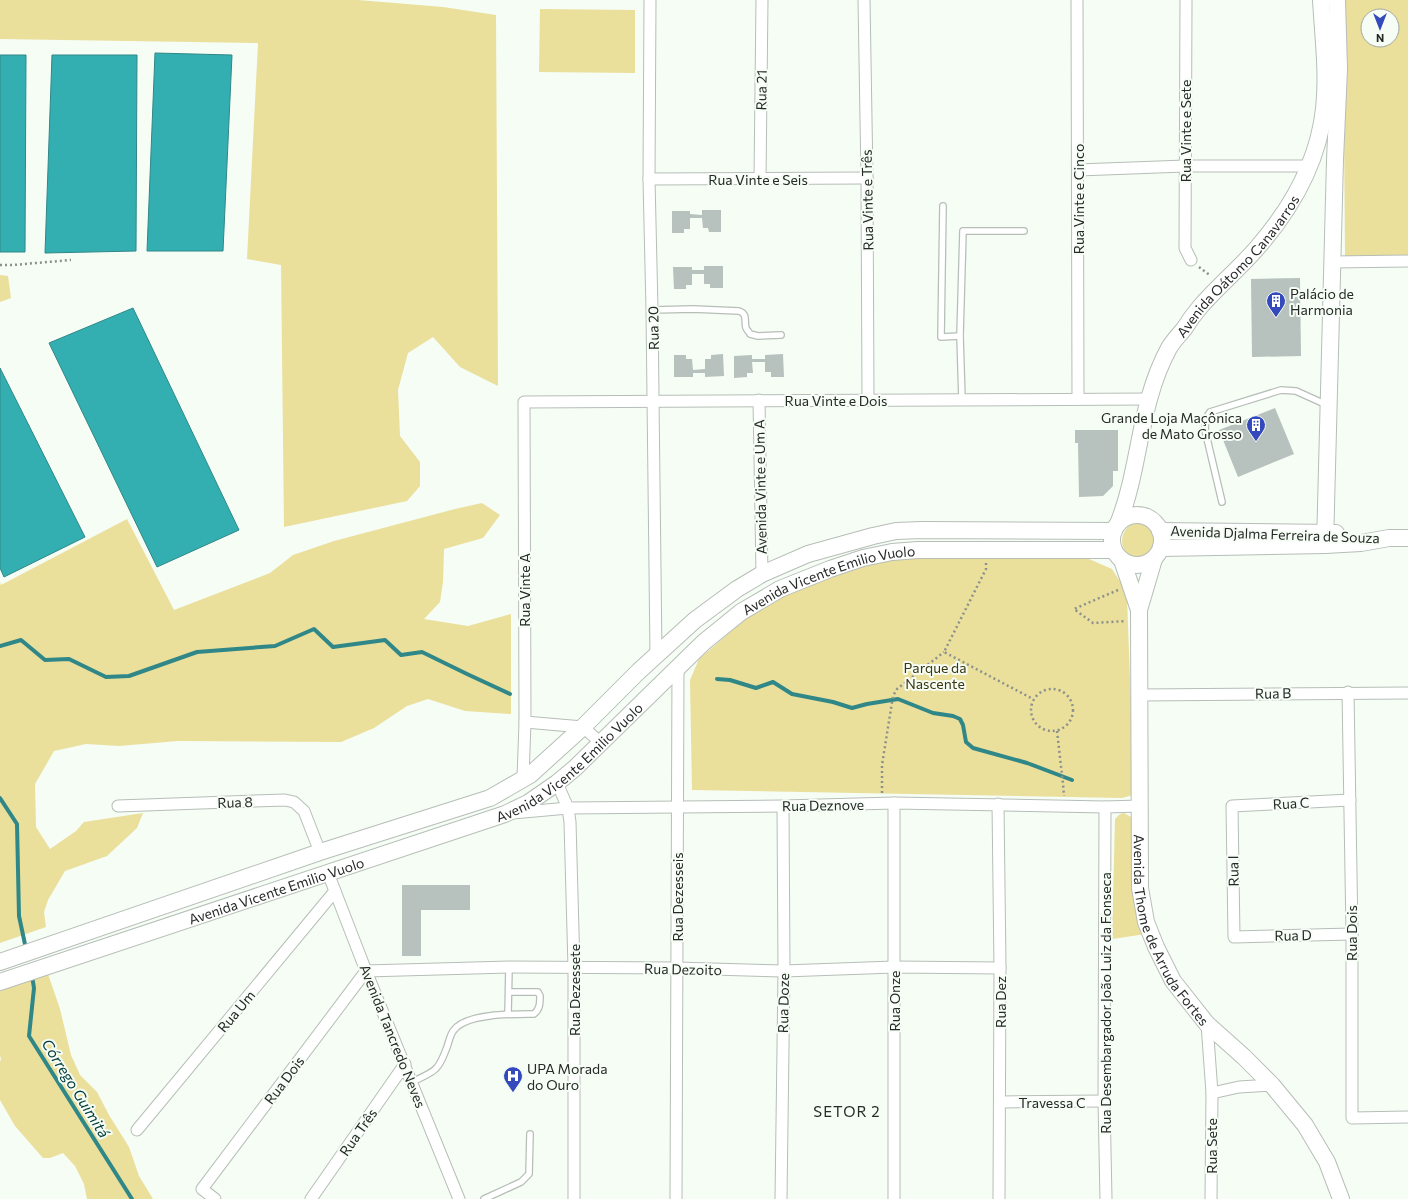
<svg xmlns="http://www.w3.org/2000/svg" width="1408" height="1199" viewBox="0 0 1408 1199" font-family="Commissioner,sans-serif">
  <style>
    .green { fill: #ebdf9c; fill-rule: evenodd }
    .water { fill: #34afb1; stroke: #308788 }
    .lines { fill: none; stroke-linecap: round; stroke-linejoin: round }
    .stream { stroke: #308788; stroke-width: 4 }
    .building { fill: #b7c1bd }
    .service-casing { stroke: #b6beb7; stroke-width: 8 }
    .minor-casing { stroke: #b6beb7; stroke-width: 13 }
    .secondary-casing { stroke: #b6beb7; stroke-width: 18 }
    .path { stroke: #8b918c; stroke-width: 2.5; stroke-dasharray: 2 3; stroke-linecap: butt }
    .service { stroke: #fff; stroke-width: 5.5 }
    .minor { stroke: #fff; stroke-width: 11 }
    .secondary { stroke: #fff; stroke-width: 16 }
    .labels { text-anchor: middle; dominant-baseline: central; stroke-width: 4; stroke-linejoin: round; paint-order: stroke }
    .street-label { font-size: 14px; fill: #262927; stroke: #f5fdf5 }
    .poi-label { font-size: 14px; fill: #262927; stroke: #f5fdf5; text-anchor: start }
    .park-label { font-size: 14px; fill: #3b3510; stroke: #f5fdf5 }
    .water-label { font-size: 15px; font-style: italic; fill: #013a3b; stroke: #f5fdf5 }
    .neighbourhood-label { font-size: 15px; letter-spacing: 1px; fill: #262c27; stroke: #f5fdf5 }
  </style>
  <rect width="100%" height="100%" fill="#f5fdf5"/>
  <g class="green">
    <polygon points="0,0 358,0 443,7 496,15 498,386 460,367 433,337 408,353 398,390 400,436 420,462 420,486 407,501 284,527 281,265 247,259 258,43 0,39"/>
    <path d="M1343,0H1408V256H1345ZM1368,16H1392V40H1368Z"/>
    <polygon points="540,9 635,10 635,73 539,72"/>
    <polygon points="0,275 8,276 11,298 0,302"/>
    <polygon points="482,503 500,515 483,538 444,549 443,582 440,602 424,619 468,626 511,614 511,714 465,711 428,699 407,706 374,728 341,742 178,741 119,746 86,744 54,751 35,784 36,827 50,849 76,831 84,822 143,813 137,828 107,856 65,871 48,900 44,912 46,927 0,943 0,582 1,585 127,519 174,610 270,573 293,555 334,541 455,509"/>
    <circle cx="1141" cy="541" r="19"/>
    <polygon points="928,555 1089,559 1112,569 1123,586 1127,598 1134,787 1133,795 1122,798 692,790 690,680 699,659 757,609 806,583 866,563"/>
    <polygon points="1124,813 1133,818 1146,934 1112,939 1115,819 1120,814"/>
    <polygon points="48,974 60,1009 71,1055 80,1075 97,1092 109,1115 129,1147 139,1176 153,1199 87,1199 84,1184 75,1166 63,1153 50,1158 43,1158 15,1126 0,1100 0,1061 1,1060 0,1055 0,991"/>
  </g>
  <g class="water">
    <polygon points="155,53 232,55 223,251 147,251"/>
    <polygon points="0,55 26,55 25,252 0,252"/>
    <polygon points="52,55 137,55 136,251 45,253"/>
    <polygon points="133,308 239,530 157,567 49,343"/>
    <polygon points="0,368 85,537 4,577 0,568"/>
  </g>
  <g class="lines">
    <g class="stream">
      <polyline points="0,646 21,640 45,660 69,659 106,677 129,676 197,652 275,646 314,629 333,647 385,640 401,655 422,652 467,674 510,694"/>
      <polyline points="717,679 730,680 756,688 773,682 792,694 833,702 852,708 867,704 898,699 933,713 953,716 960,719 963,725 966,742 973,748 1027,763 1072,780"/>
      <polyline points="0,798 17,824 19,916 26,949"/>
      <polyline points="32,976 34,988 29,1036 132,1199"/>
    </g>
  </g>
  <g class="building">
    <polygon points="702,210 721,210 721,232 709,232 708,228 703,228 702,218 690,218 690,229 684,229 684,233 672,233 672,211 690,211 690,214 702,215"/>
    <polygon points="704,266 723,266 723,288 710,288 710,284 704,284 704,274 692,274 692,285 686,285 686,289 674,289 673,267 692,267 692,270 704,270"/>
    <polygon points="1300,278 1301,356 1252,357 1251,279"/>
    <polygon points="723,354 724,376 705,377 705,373 693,373 693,377 674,377 674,355 686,355 686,359 692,359 693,370 705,369 705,359 711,359 711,355"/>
    <polygon points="783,354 784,377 771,377 771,372 765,372 765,362 752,362 753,373 747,373 747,377 734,378 734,356 752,355 752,359 765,359 765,355"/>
    <polygon points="1275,408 1294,454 1238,477 1219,430"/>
    <polygon points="1075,430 1118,430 1118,471 1113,471 1113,486 1103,496 1079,497 1078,443 1075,443"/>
    <polygon points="402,885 470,885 470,910 421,910 421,956 402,956"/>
  </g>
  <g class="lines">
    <g class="service-casing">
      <g id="service">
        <polyline points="943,206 941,337 960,336 962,400"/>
        <path d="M652,310L693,309L739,311C748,314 744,321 746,328C746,329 750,333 750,334L758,336L781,335"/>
        <polyline points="960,336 963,231 1024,231"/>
        <polyline points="1222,502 1205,430 1206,418 1210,412 1281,390 1296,391 1327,405"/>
        <polyline points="508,1014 509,967"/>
        <path d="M412,1082C435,1071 438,1072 447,1047C449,1042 450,1034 454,1030C466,1013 515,1014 534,1014C540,1009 540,1003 540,996L538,992H509"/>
        <polyline points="484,1199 521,1182 529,1174 530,1134"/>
      </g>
    </g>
    <g class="minor-casing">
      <g id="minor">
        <polyline points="650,0 649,179 652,310 656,656"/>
        <polyline points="864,0 867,178 868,400"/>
        <polyline points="1077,0 1078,399"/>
        <polyline points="1186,0 1185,248 1191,260"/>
        <polyline points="1078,170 1185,166 1310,166"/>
        <polyline points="649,179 867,178"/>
        <polyline points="760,179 762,0"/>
        <polyline points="1332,262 1408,261"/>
        <polyline points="759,400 762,574"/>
        <polyline points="1348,692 1352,934 1352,1118 1408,1117"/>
        <polyline points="1139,695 1408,693"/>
        <polyline points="525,722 583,727 601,743"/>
        <polyline points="523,778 525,722 524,402 1148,399"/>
        <polyline points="557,783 568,808 570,822 574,968 574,1199"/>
        <polyline points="1350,800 1232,806 1234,937 1352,934"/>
        <polyline points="894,803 894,1199"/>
        <polyline points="998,804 1000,968 999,1199"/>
        <polyline points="118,806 285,800 294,802 304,811 320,852"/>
        <polyline points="1105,807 1104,1101 1106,1199"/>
        <polyline points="513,813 568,808 783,806 894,803 1105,807 1140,806"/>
        <polyline points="328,873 366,971 459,1199"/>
        <polyline points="1207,1024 1212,1093 1211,1199"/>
        <polyline points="1212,1093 1239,1087 1272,1085"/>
        <polyline points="1000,1102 1104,1101"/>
        <polyline points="137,1130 335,891"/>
        <polyline points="215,1199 202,1189 366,971 509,967 677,968 784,971 894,967 1000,968"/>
        <polyline points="311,1199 405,1064"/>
        <polyline points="676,1199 678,667"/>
        <polyline points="781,1199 784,971 783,806"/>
      </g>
    </g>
    <g class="secondary-casing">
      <g id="secondary">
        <circle cx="1137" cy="540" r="25"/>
        <path id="s1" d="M1118,524C1141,467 1138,405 1169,348C1173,341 1179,335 1184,329C1189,321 1194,314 1200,307C1218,286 1239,269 1257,248C1292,208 1318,163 1324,109C1328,73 1323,36 1321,0"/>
        <polyline points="1160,531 1336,533"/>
        <polyline points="1325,545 1335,160 1339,69 1337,0"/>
        <polyline points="1161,548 1325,545 1361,543 1389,538 1408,538"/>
        <path id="s2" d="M1154,559L1139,610L1140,888L1146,922L1156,947L1173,981L1207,1024L1244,1057L1272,1085L1305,1125L1327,1162L1341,1199"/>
        <polyline points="1122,560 1139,610"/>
        <polyline points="0,962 320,852 490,798 530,775 583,727 639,671 695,620 737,589 762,574 808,554 873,536 896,531 922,530 1114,531"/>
        <path id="s3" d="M0,982L505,814L528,803L557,783L575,768L704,642L741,612L780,589L830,569L863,558L892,552L918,550H1114"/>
      </g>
    </g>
    <g class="path">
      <polyline points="0,265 13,265 71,260"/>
      <polyline points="1199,267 1211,276"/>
      <polyline points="986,563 986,569 944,652 1033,699"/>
      <polyline points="1118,590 1074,609 1093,623 1126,621"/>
      <circle cx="1052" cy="710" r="21"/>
      <polyline points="1057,731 1063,784 1064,796"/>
      <polyline points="882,793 882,765 893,696 897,689 944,652"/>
    </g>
    <use href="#service" class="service"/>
    <use href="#minor" class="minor"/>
    <use href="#secondary" class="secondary"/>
  </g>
  <defs>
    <g id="building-pin" transform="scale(1)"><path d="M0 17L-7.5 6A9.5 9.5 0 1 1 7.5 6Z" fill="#344abc" stroke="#f5fdf5"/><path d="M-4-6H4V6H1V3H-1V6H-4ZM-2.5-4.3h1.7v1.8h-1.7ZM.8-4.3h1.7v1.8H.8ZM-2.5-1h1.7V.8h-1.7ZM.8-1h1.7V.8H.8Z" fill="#fff"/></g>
    <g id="hospital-pin" transform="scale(1)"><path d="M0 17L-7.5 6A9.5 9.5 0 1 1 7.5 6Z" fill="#344abc" stroke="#f5fdf5"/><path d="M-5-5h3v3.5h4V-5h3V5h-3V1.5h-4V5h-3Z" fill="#fff"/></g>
  </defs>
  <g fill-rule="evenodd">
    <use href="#building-pin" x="1276" y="301"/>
    <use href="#building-pin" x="1256" y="425"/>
    <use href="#hospital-pin" x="513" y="1076"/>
  </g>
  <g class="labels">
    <g class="street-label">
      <text transform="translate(761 90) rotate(-89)">Rua 21</text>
      <text transform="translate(1185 131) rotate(-90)">Rua Vinte e Sete</text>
      <text x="758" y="179">Rua Vinte e Seis</text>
      <text transform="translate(1078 199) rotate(-90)">Rua Vinte e Cinco</text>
      <text transform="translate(867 200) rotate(-91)">Rua Vinte e Três</text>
      <text stroke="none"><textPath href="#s1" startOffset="291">Avenida Oátomo Canavarros</textPath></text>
      <text transform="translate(653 328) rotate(-91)">Rua 20</text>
      <text x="836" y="400">Rua Vinte e Dois</text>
      <text transform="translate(760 487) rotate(-91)">Avenida Vinte e Um A</text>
      <text transform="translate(1275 534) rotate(2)">Avenida Djalma Ferreira de Souza</text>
      <text stroke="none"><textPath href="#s3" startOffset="939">Avenida Vicente Emilio Vuolo</textPath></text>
      <text transform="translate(524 590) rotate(-90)">Rua Vinte A</text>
      <text transform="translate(1273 693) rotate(-1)">Rua B</text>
      <text stroke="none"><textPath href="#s3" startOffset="615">Avenida Vicente Emilio Vuolo</textPath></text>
      <text transform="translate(235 802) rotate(-2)">Rua 8</text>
      <text transform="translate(1291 803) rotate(-3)">Rua C</text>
      <text transform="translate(823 805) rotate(-1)">Rua Deznove</text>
      <text transform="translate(1233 871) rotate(-91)">Rua I</text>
      <text stroke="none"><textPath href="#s3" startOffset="291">Avenida Vicente Emilio Vuolo</textPath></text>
      <text transform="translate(677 897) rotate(-90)">Rua Dezesseis</text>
      <text stroke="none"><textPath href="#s2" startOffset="381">Avenida Thome de Arruda Fortes</textPath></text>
      <text transform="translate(1351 933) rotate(-90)">Rua Dois</text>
      <text transform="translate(1293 935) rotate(-1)">Rua D</text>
      <text transform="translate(683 969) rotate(1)">Rua Dezoito</text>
      <text transform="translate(574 990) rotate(-90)">Rua Dezessete</text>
      <text transform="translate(894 1001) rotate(-90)">Rua Onze</text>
      <text transform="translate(1000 1002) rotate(-90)">Rua Dez</text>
      <text transform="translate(783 1003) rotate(-89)">Rua Doze</text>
      <text transform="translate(1105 1003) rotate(-90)">Rua Desembargador João Luiz da Fonseca</text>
      <text transform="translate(236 1011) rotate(-50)">Rua Um</text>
      <text transform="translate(393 1036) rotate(68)">Avenida Tancredo Neves</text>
      <text transform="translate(284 1080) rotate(-53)">Rua Dois</text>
      <text x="1052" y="1102">Travessa C</text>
      <text transform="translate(358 1132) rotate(-55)">Rua Três</text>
      <text transform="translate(1211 1146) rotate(-90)">Rua Sete</text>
    </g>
    <g class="poi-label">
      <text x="1290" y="293">Palácio de<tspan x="1290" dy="16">Harmonia</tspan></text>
      <text x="1242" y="417" text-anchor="end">Grande Loja Maçônica<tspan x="1242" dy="16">de Mato Grosso</tspan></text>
      <text x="527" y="1068">UPA Morada<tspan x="527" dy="16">do Ouro</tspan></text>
    </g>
    <g class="park-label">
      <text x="935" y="667">Parque da<tspan x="935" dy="16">Nascente</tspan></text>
    </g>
    <g class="water-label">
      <text transform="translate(76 1088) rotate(58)">Córrego Guimitá</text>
    </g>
    <g class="neighbourhood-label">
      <text x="847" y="1111">SETOR 2</text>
    </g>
  </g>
  <g transform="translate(1380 28) rotate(180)"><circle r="19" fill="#f5fdf5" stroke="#a2a8a3"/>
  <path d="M0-3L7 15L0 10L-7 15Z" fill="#344abc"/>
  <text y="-6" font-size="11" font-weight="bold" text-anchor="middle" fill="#262927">N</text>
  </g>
</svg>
